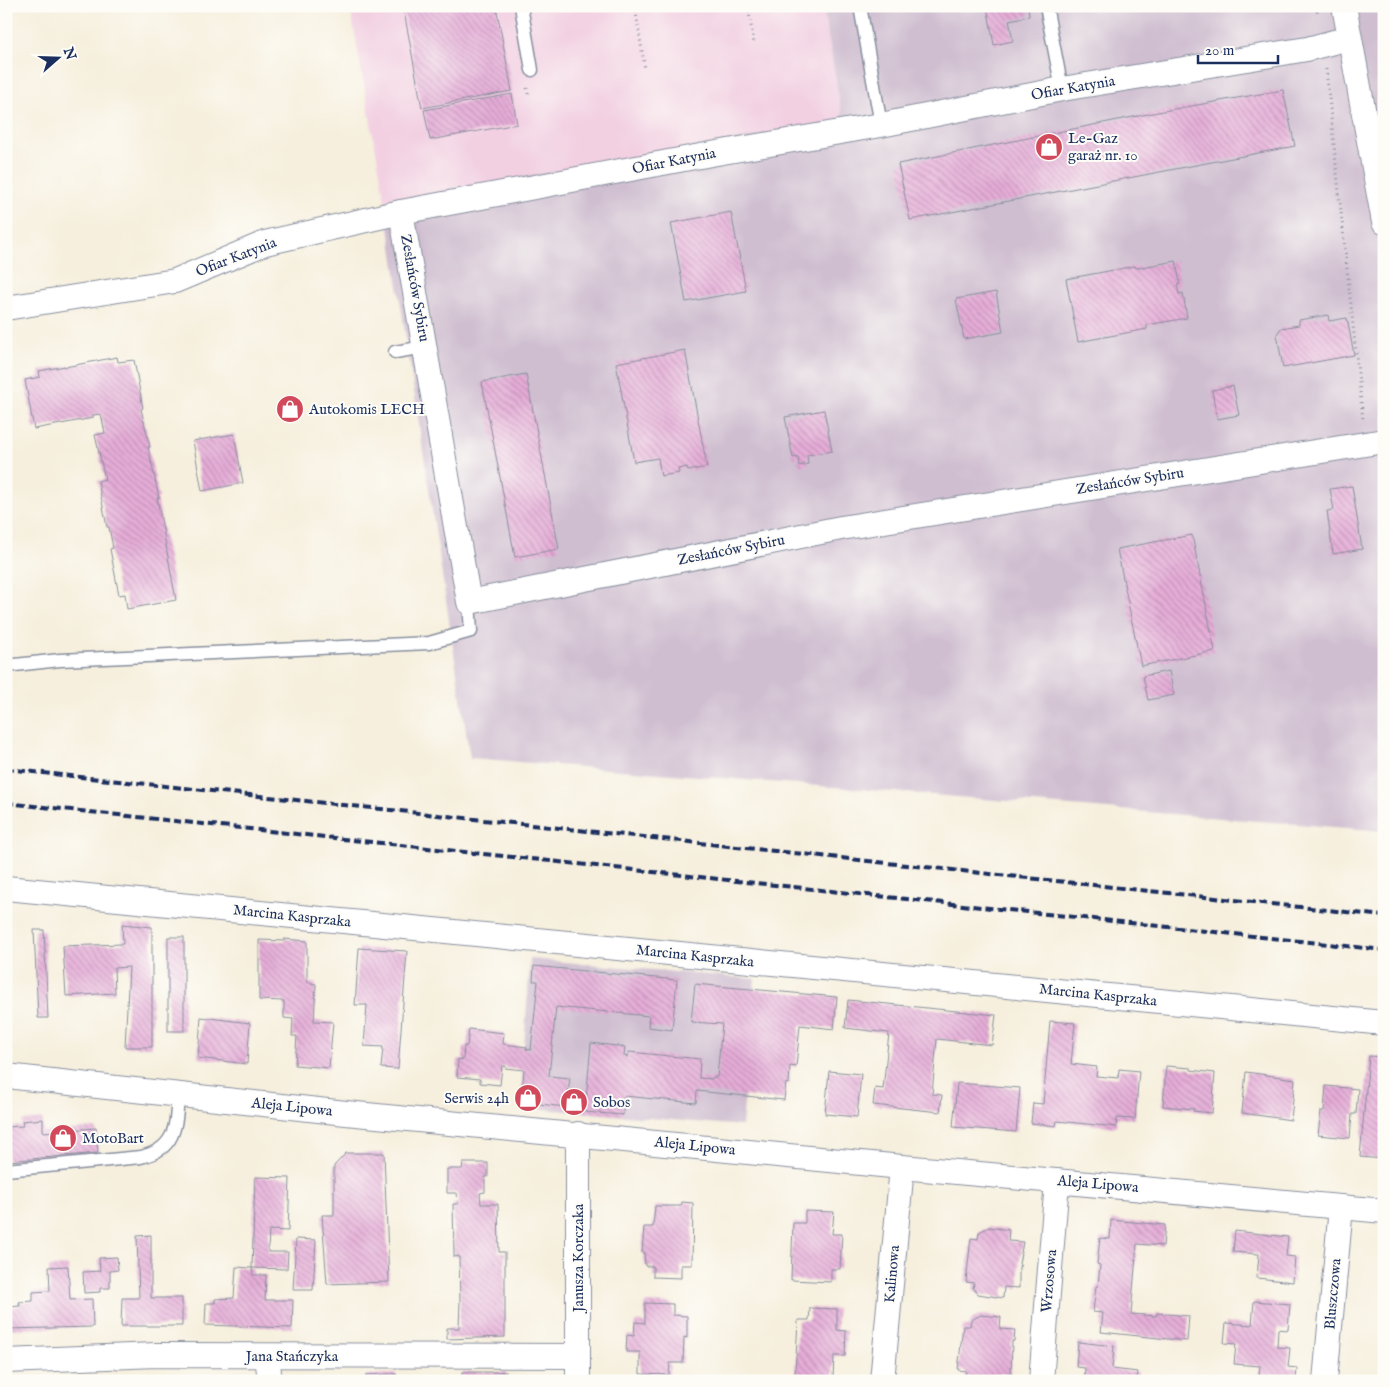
<svg xmlns="http://www.w3.org/2000/svg" width="1390" height="1387" viewBox="0 0 1390 1387" font-family="'IM FELL English',serif">
  <style>
    .built { fill: #f2d0e2 }
    .industrial { fill: #cfbed0 }
    .building { fill: url(#building-back-hatch) }
    .lines { fill: none; stroke-linecap: round; stroke-linejoin: round }
    .service-casing { stroke: #888f9e; stroke-width: 15 }
    .minor-casing { stroke: #888f9e; stroke-width: 26 }
    .path { stroke: #888f9e; stroke-width: 3; stroke-dasharray: 1 4; stroke-linecap: butt }
    .service { stroke: #fff; stroke-width: 12 }
    .minor { stroke: #fff; stroke-width: 24 }
    .rail { stroke: #1b2f5e; stroke-width: 4; stroke-dasharray: 8 4; stroke-linecap: butt }
    .labels { text-anchor: middle; dominant-baseline: central; stroke-width: 4; stroke-linejoin: round; paint-order: stroke }
    .street-label { font-size: 15px; fill: #1b2f5e; stroke: #fdfcf7 }
    .poi-label { font-size: 15px; fill: #1b2f5e; stroke: #fdfcf7; text-anchor: start }
  </style>
  <defs>
    <pattern id="building-back-hatch" width="6" height="6" patternUnits="userSpaceOnUse" patternTransform="scale(1.25)"><rect width="6" height="6" fill="#e6add8"/><path d="M-1 5l2 2M0 0l6 6M5-1l2 2" fill="none" stroke="#ba8db2"/></pattern>
  </defs>
  <rect width="100%" height="100%" fill="#fdfcf7"/>
  <filter id="ink" filterUnits="userSpaceOnUse"><feTurbulence type="fractalNoise" baseFrequency=".02" numOctaves="2"/><feDisplacementMap in="SourceGraphic" scale="10" xChannelSelector="R" yChannelSelector="G"/><feConvolveMatrix kernelMatrix="1 2 1 2 8 2 1 2 1" color-interpolation-filters="sRGB"/></filter>
  <filter id="wash" filterUnits="userSpaceOnUse"><feTurbulence type="fractalNoise" baseFrequency=".0096" numOctaves="4" result="noise"/><feDisplacementMap in="SourceGraphic" scale="20" xChannelSelector="R" yChannelSelector="G"/><feGaussianBlur stdDeviation="1.12" result="paint"/><feColorMatrix in="noise" values="0 0 0 0 0 0 0 0 0 0 0 0 0 0 0 0 0 1.4 0 .05"/><feComposite in="paint" operator="in"/></filter>
  <g filter="url(#wash)">
    <rect width="100%" height="100%" fill="#f6efdd"/>
    <polygon class="built" points="350,6 823,6 844,121 385,201"/>
    <g class="industrial">
      <polygon points="823,6 1384,6 1384,831 470,758 385,201 843,121"/>
      <polygon points="530,959 755,979 742,1126 520,1107"/>
    </g>
    <g id="blocks">
      <g class="building">
        <polygon points="403,6 496,6 512,91 422,108"/>
        <polygon points="987,6 1028,6 1029,16 1009,20 1013,41 994,45"/>
        <polygon points="1283,90 1295,146 910,220 898,164 1163,111"/>
        <polygon points="512,94 517,124 430,140 424,110"/>
        <polygon points="731,212 746,291 686,302 671,223"/>
        <polygon points="1176,261 1180,284 1177,285 1179,294 1183,293 1187,318 1147,325 1147,329 1078,342 1066,279 1135,266 1136,268"/>
        <polygon points="996,292 1003,332 964,339 956,299"/>
        <polygon points="1328,315 1329,321 1347,318 1354,355 1283,368 1277,334 1281,328 1299,325 1299,320"/>
        <polygon points="685,350 707,467 688,471 687,467 678,469 679,473 661,476 658,458 634,462 616,363"/>
        <polygon points="117,357 118,362 134,360 143,408 141,409 150,447 148,447 159,498 157,498 176,600 127,609 125,594 119,595 110,549 113,548 109,527 107,527 98,481 105,479 95,435 105,433 101,414 93,415 93,418 34,429 25,380 40,377 39,371 65,366 65,367"/>
        <polygon points="526,374 559,549 515,557 482,382"/>
        <polygon points="1233,386 1239,415 1217,419 1212,390"/>
        <polygon points="824,410 832,451 807,455 808,464 799,466 798,457 793,458 785,417"/>
        <polygon points="234,434 243,483 202,491 193,441"/>
        <polygon points="1352,486 1362,549 1333,554 1327,511 1334,510 1330,489"/>
        <polygon points="1192,535 1215,651 1141,666 1117,549"/>
        <polygon points="1169,671 1174,695 1148,700 1143,676"/>
        <polygon points="122,924 152,927 152,1047 125,1047 129,967 114,968 115,993 66,996 63,946 123,944"/>
        <polygon points="34,930 44,930 48,1018 38,1018"/>
        <rect x="168" y="937" width="16" height="94"/>
        <polygon points="284,939 307,941 307,982 316,984 314,1021 333,1022 329,1068 295,1065 297,1036 292,1036 293,1019 284,1018 284,1001 259,1000 259,940 285,941"/>
        <polygon points="359,948 407,951 398,1069 381,1068 383,1047 364,1046 367,1005 355,1005"/>
        <polygon points="534,966 677,980 672,1030 648,1027 649,1016 556,1007 549,1076 570,1078 566,1107 521,1102 524,1070 505,1068 506,1066 502,1066 500,1085 480,1083 480,1079 457,1077 458,1059 463,1060 464,1046 467,1046 469,1029 504,1033 503,1044 527,1047 526,1049 531,1050 538,981 533,981"/>
        <polygon points="695,984 837,997 834,1029 800,1025 796,1067 790,1066 789,1084 786,1083 784,1100 697,1091 696,1103 624,1096 623,1115 585,1112 591,1043 625,1047 624,1056 628,1057 629,1052 700,1059 699,1078 712,1079 713,1077 717,1077 722,1024 691,1022"/>
        <polygon points="848,1000 996,1015 992,1045 937,1039 932,1094 942,1095 940,1112 873,1105 875,1088 883,1089 889,1033 845,1028"/>
        <polygon points="201,1017 250,1023 247,1064 198,1058"/>
        <polygon points="1050,1021 1075,1023 1071,1064 1097,1067 1096,1076 1118,1078 1119,1069 1139,1071 1135,1119 1117,1118 1116,1127 1057,1121 1056,1126 1031,1123 1033,1103 1043,1104"/>
        <polygon points="1369,1056 1384,1057 1384,1159 1360,1157"/>
        <polygon points="1166,1066 1191,1068 1191,1070 1215,1073 1212,1113 1193,1111 1194,1109 1163,1106"/>
        <polygon points="829,1071 861,1074 857,1117 825,1114"/>
        <polygon points="1246,1072 1295,1079 1291,1120 1242,1113"/>
        <polygon points="957,1083 1020,1088 1016,1132 953,1127"/>
        <polygon points="1326,1086 1358,1089 1356,1114 1352,1114 1350,1138 1318,1135 1321,1111 1324,1111"/>
        <polygon points="43,1119 43,1132 96,1128 98,1153 8,1161 6,1127 23,1126 22,1121"/>
        <polygon points="346,1153 384,1153 389,1282 327,1284 322,1215 334,1215 334,1166"/>
        <polygon points="463,1163 488,1163 488,1177 485,1177 485,1192 480,1193 481,1204 498,1204 499,1252 505,1252 505,1337 447,1339 447,1328 459,1328 460,1301 459,1256 454,1257 454,1253 453,1204 458,1204 457,1193 447,1193 447,1169 462,1169"/>
        <polygon points="255,1177 290,1178 288,1231 269,1230 268,1252 288,1252 287,1269 252,1268"/>
        <polygon points="682,1202 693,1203 692,1265 681,1265 681,1278 653,1277 653,1266 645,1266 644,1253 642,1253 644,1227 653,1227 655,1206 681,1206"/>
        <polygon points="805,1211 834,1212 832,1234 842,1234 840,1269 831,1269 831,1282 791,1280 793,1223 805,1223"/>
        <polygon points="1111,1220 1165,1225 1163,1246 1137,1244 1131,1314 1156,1316 1157,1313 1189,1316 1187,1341 1101,1332 1103,1313 1093,1312 1096,1286 1098,1286 1100,1265 1097,1264 1100,1238 1110,1239"/>
        <polygon points="989,1227 1009,1230 1008,1241 1023,1242 1019,1264 1021,1266 1019,1266 1019,1288 1004,1287 1003,1298 978,1294 973,1288 974,1283 966,1282 971,1238 978,1239 979,1232"/>
        <polygon points="1235,1231 1288,1237 1286,1256 1295,1257 1293,1282 1257,1278 1259,1254 1233,1252"/>
        <polygon points="151,1235 151,1298 182,1298 182,1326 121,1326 122,1298 139,1298 137,1236"/>
        <polygon points="296,1239 316,1240 313,1290 293,1290"/>
        <polygon points="117,1257 118,1270 110,1271 110,1288 100,1288 100,1292 84,1293 83,1272 100,1271 99,1258"/>
        <polygon points="68,1266 70,1300 92,1299 93,1327 6,1329 6,1307 20,1306 19,1302 33,1301 33,1292 50,1291 49,1267"/>
        <polygon points="236,1267 252,1268 253,1275 266,1275 265,1300 293,1300 292,1328 205,1325 206,1303 215,1303 215,1299 234,1298"/>
        <polygon points="1254,1301 1290,1304 1288,1330 1278,1329 1277,1347 1290,1348 1288,1367 1297,1368 1296,1381 1258,1381 1260,1366 1234,1364 1236,1344 1224,1343 1226,1323 1252,1325"/>
        <polygon points="645,1303 673,1304 673,1315 687,1316 687,1338 684,1337 683,1363 670,1363 669,1375 640,1374 640,1352 626,1352 627,1335 634,1336 635,1322 645,1323"/>
        <polygon points="810,1308 837,1309 837,1330 846,1331 845,1356 834,1356 833,1378 795,1376 798,1320 809,1320"/>
        <polygon points="981,1315 1001,1317 1000,1329 1015,1330 1014,1341 1012,1341 1011,1375 997,1374 996,1381 968,1381 965,1377 966,1371 958,1370 963,1326 970,1326 971,1320"/>
        <polygon points="1078,1342 1114,1346 1112,1369 1138,1372 1137,1381 1084,1381 1085,1368 1076,1367"/>
        <rect x="462" y="1372" width="44" height="9"/>
        <polygon points="396,1374 397,1381 366,1381 366,1375"/>
      </g>
    </g>
  </g>
  <g filter="url(#ink)">
    <use href="#blocks" fill-opacity="0" stroke="#888f9e" stroke-width="1"/>
    <g class="lines">
      <g class="service-casing">
        <g id="service">
          <polyline points="521,6 532,70"/>
          <polyline points="860,6 881,125"/>
          <polyline points="1046,6 1062,89"/>
          <polyline points="395,352 425,347"/>
          <polyline points="6,666 60,660 429,643 471,631 469,602"/>
          <path d="M6,1170L141,1157C176,1149 176,1126 178,1095"/>
        </g>
      </g>
      <g class="minor-casing">
        <g id="minor">
          <polyline points="1344,6 1384,222"/>
          <polyline points="401,212 469,602 841,528 1384,441"/>
          <polyline points="6,308 175,281 265,243 401,212 711,154 881,125 1062,89 1307,49 1349,38"/>
          <polyline points="6,888 1384,1023"/>
          <polyline points="6,1076 346,1113 902,1167 1384,1211"/>
          <polyline points="578,1134 578,1381"/>
          <polyline points="267,1356 270,1381"/>
          <polyline points="6,1361 156,1355 578,1356"/>
          <polyline points="882,1381 902,1167"/>
          <polyline points="1041,1381 1057,1181"/>
          <polyline points="1325,1381 1341,1207"/>
        </g>
      </g>
      <g class="path">
        <polyline points="635,6 645,70"/>
        <polyline points="748,6 754,44"/>
        <polyline points="1316,6 1317,13"/>
        <polyline points="1326,69 1363,420"/>
        <polyline points="527,88 529,97"/>
      </g>
      <use href="#service" class="service"/>
      <use href="#minor" class="minor"/>
      <g class="rail">
        <polyline points="6,769 1384,916"/>
        <polyline points="6,803 1384,950"/>
      </g>
    </g>
  </g>
  <defs>
    <g id="shop-disc" transform="scale(1.4375)"><circle r="9.5" fill="#d1495b" stroke="#fdfcf7"/><path d="M-5-2.5h2.3a2.7 3.5 0 0 1 5.4 0H5L5.5 6h-11ZM-1.5-2.5h3a1.5 2.3 0 0 0-3 0Z" fill="#fff"/></g>
  </defs>
  <g fill-rule="evenodd">
    <use href="#shop-disc" x="1049" y="147"/>
    <use href="#shop-disc" x="290" y="409"/>
    <use href="#shop-disc" x="528" y="1098"/>
    <use href="#shop-disc" x="574" y="1102"/>
    <use href="#shop-disc" x="63" y="1138"/>
  </g>
  <g class="labels">
    <g class="street-label">
      <text transform="translate(1073 88) rotate(-10)">Ofiar Katynia</text>
      <text transform="translate(674 161) rotate(-11)">Ofiar Katynia</text>
      <text transform="translate(236 257) rotate(-21)">Ofiar Katynia</text>
      <text transform="translate(415 288) rotate(80)">Zesłańców Sybiru</text>
      <text transform="translate(1130 481) rotate(-9)">Zesłańców Sybiru</text>
      <text transform="translate(731 550) rotate(-11)">Zesłańców Sybiru</text>
      <text transform="translate(292 916) rotate(6)">Marcina Kasprzaka</text>
      <text transform="translate(695 956) rotate(6)">Marcina Kasprzaka</text>
      <text transform="translate(1098 995) rotate(6)">Marcina Kasprzaka</text>
      <text transform="translate(292 1107) rotate(6)">Aleja Lipowa</text>
      <text transform="translate(695 1146) rotate(6)">Aleja Lipowa</text>
      <text transform="translate(1098 1184) rotate(5)">Aleja Lipowa</text>
      <text transform="translate(578 1258) rotate(-90)">Janusza Korczaka</text>
      <text transform="translate(892 1274) rotate(-85)">Kalinowa</text>
      <text transform="translate(1049 1281) rotate(-85)">Wrzosowa</text>
      <text transform="translate(1333 1294) rotate(-85)">Bluszczowa</text>
      <text x="292" y="1356">Jana Stańczyka</text>
    </g>
    <g class="poi-label">
      <text x="1068" y="138">Le-Gaz<tspan x="1068" dy="17">garaż nr. 10</tspan></text>
      <text x="309" y="409">Autokomis LECH</text>
      <text x="509" y="1098" text-anchor="end">Serwis 24h</text>
      <text x="593" y="1102">Sobos</text>
      <text x="82" y="1138">MotoBart</text>
    </g>
  </g>
  <rect width="1390" height="1387" fill="none" stroke="#fdfcf7" stroke-width="25"/>
  <g transform="translate(58 58) rotate(70)" stroke="#fdfcf7" stroke-width="4" paint-order="stroke">
  <path d="M0-4L9 19L0 12L-9 19Z" fill="#1b2f5e"/>
  <text y="-8" font-size="14" font-weight="bold" text-anchor="middle" fill="#1b2f5e">N</text>
  </g>
  <path d="M1198 55v8h80v-8" fill="none" stroke="#1b2f5e" stroke-width="2.5"/>
  <text x="1205" y="55" font-size="15" fill="#1b2f5e" stroke="#fdfcf7" stroke-width="4" paint-order="stroke">20 m</text>
</svg>
